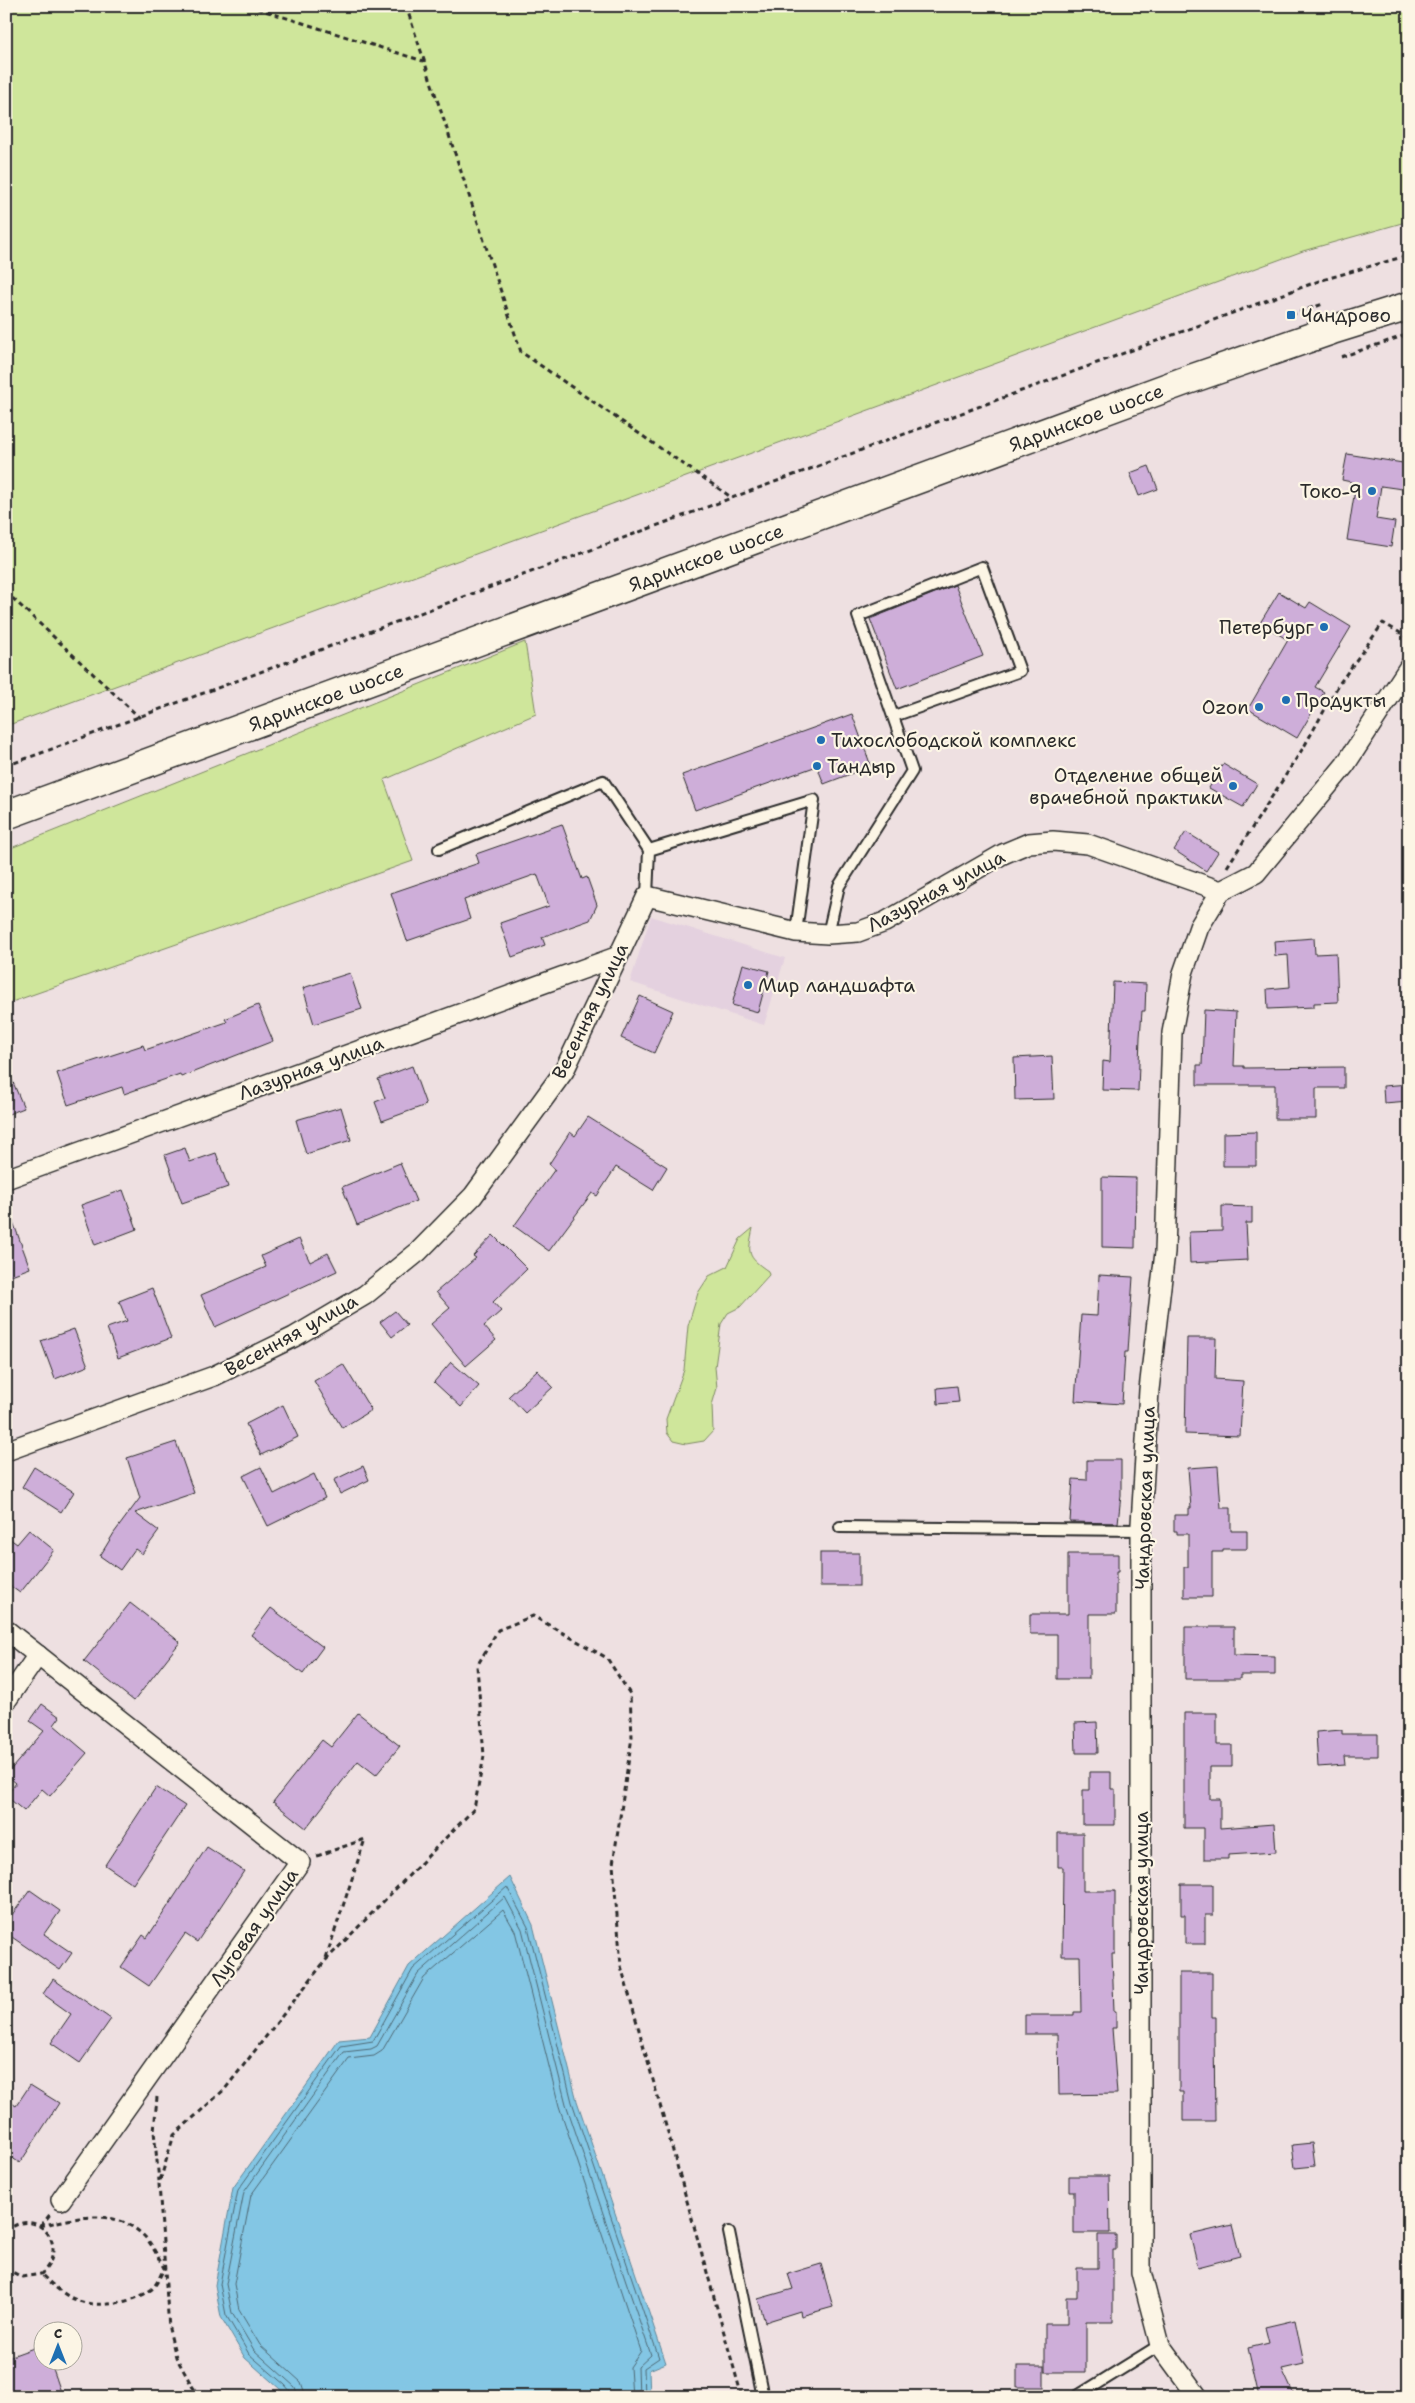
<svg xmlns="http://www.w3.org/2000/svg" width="1415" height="2403" viewBox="0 0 1415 2403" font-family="'Shantell Sans',sans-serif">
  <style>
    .built { fill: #e4d1df }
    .green { fill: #cfe69b; stroke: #7d8863 }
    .water { fill: #83c6e4; stroke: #60889a }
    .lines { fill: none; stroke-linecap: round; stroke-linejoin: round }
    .shore { stroke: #4e6975; stroke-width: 1 }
    .building { fill: #ceaed9; stroke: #2b2b2b }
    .service-casing { stroke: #2b2b2b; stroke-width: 14 }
    .minor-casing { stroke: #2b2b2b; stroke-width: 22 }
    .primary-casing { stroke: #2b2b2b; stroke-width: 31 }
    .path { stroke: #2b2b2b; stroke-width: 3; stroke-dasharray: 5 4; stroke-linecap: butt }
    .service { stroke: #fcf5e5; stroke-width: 10 }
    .minor { stroke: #fcf5e5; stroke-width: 19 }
    .primary { stroke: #fcf5e5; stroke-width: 28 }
    .poi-dot { fill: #1f6fb2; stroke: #fcf5e5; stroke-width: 2 }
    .labels { text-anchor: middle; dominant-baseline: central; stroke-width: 4.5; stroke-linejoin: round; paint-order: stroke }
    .poi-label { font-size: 19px; fill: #2b2b2b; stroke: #fcf5e5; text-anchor: start }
    .street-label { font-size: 19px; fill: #2b2b2b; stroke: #fcf5e5 }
  </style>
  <rect width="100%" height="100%" fill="#eee0e1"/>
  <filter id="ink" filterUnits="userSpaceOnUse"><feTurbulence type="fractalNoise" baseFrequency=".02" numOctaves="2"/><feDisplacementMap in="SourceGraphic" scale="10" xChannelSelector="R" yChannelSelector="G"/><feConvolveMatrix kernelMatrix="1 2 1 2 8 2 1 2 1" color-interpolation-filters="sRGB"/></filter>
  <g filter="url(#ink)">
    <polygon class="built" points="651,916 785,958 764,1025 630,982"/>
    <g class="green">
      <polygon points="6,6 1409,6 1409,221 1303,251 6,726"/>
      <polygon points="525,642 536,714 384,780 413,861 6,1004 6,850"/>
      <path d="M753,1228C748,1253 746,1256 768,1271L769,1275L740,1307L728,1313L721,1324L715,1367L717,1388L712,1405L713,1431L704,1441L686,1444L673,1441L667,1433L666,1419L684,1370L688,1326L698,1293L709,1276L727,1267L740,1239Z"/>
    </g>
    <polygon class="water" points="510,1877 533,1925 577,2101 666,2363 649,2370 650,2397 289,2397 245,2358 221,2317 215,2285 233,2188 339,2040 370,2037 409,1966"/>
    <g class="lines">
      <g class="shore">
        <polyline points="292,2397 291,2392 285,2385 249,2354 226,2315 220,2284 238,2190 341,2046 373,2041 413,1969 507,1887 528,1927 572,2102 659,2358 644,2368 645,2397"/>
        <polyline points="298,2397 295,2387 254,2350 232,2313 226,2284 244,2192 344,2052 371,2049 377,2046 418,1974 505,1897 522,1929 566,2104 651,2355 638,2367 639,2397"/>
        <polyline points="306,2397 301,2382 260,2345 239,2310 234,2284 251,2195 349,2059 374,2056 382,2051 424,1978 503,1910 515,1931 559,2106 641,2351 630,2367 632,2397"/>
      </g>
    </g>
    <g class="building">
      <polygon points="1347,454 1409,464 1409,490 1381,486 1376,519 1395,522 1391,547 1347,540 1356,483 1342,480"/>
      <polygon points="1149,466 1158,489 1139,496 1130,473"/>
      <polygon points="955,585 983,656 897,689 870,619"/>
      <polygon points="1279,592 1306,608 1310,602 1351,627 1315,687 1324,692 1297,738 1248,709 1288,640 1260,623"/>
      <polygon points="852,714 871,766 824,784 817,766 695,810 682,775"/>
      <polygon points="1223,764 1257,784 1243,807 1209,788"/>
      <polygon points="562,824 582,879 587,877 597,905 590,920 542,937 545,945 512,957 500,923 549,906 537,874 464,900 470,919 407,941 391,893 479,863 476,854"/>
      <polygon points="1186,832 1218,852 1206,871 1174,850"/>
      <polygon points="1314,938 1315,954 1336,953 1338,1002 1314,1003 1314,1007 1268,1009 1267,989 1290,987 1288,955 1275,956 1274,941"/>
      <polygon points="743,964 769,971 758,1012 732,1005"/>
      <polygon points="350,973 362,1009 314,1024 303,988"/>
      <polygon points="1113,982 1146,984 1145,1011 1142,1011 1140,1037 1138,1091 1102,1090 1103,1061 1110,1062"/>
      <polygon points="640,996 673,1011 654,1053 621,1038"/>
      <polygon points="258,1005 273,1041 181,1077 180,1074 124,1094 122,1087 68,1105 57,1073 143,1045 145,1050 227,1022 225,1019"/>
      <polygon points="1204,1010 1236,1012 1234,1066 1244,1066 1244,1068 1344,1067 1344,1088 1316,1088 1316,1119 1275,1119 1275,1085 1197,1085 1197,1065 1202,1065"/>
      <polygon points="1052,1056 1054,1099 1015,1100 1014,1058"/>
      <polygon points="6,1066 24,1108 6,1115"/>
      <polygon points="412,1066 426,1105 382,1121 375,1102 385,1098 378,1079"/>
      <polygon points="1409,1084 1409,1101 1384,1103 1383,1086"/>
      <polygon points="341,1107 351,1140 306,1154 296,1120"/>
      <polygon points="588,1117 667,1167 653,1190 616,1167 597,1196 592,1193 549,1251 514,1226 555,1169 549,1164 570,1132 575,1136"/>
      <polygon points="1256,1132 1256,1166 1223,1166 1223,1133"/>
      <polygon points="185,1148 190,1162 216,1153 228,1187 182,1203 165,1155"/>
      <polygon points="400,1163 416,1201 357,1225 342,1187"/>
      <polygon points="1102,1177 1136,1178 1135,1248 1102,1247"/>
      <polygon points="123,1190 137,1229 95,1245 81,1205"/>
      <polygon points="1222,1206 1252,1207 1252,1223 1246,1223 1248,1260 1190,1263 1189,1232 1222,1231"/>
      <polygon points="6,1208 8,1208 30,1268 6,1277"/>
      <polygon points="493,1235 527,1269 493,1302 501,1311 484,1326 496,1340 466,1366 431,1324 450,1308 436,1292 476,1258 473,1256"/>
      <polygon points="299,1239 310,1262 328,1253 337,1271 215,1327 201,1295 266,1267 261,1256"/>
      <polygon points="1099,1275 1133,1277 1128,1352 1125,1352 1122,1404 1075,1401 1081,1315 1097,1316"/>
      <polygon points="152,1288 171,1338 118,1358 107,1328 127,1321 119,1301"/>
      <polygon points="395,1311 407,1325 392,1337 380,1322"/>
      <polygon points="74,1329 88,1366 55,1379 41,1341"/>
      <polygon points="1187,1338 1216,1338 1215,1379 1243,1381 1240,1436 1185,1434"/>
      <polygon points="451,1362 479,1386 461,1407 434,1382"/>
      <polygon points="343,1364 371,1410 342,1428 314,1381"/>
      <polygon points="537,1370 553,1387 525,1413 509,1396"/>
      <polygon points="957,1386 959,1402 938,1404 937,1388"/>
      <polygon points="283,1405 298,1437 261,1455 246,1424"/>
      <polygon points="176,1442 194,1493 135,1513 159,1531 142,1554 135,1549 120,1570 100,1556 114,1533 140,1498 127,1458"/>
      <polygon points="1087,1460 1121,1460 1121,1495 1118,1523 1070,1522 1073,1479 1087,1480"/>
      <polygon points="363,1466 369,1480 340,1494 334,1480"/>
      <polygon points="1218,1466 1221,1508 1231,1508 1231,1531 1247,1531 1247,1549 1223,1549 1223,1552 1212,1552 1212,1597 1184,1597 1184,1567 1188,1567 1188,1534 1177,1534 1177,1531 1174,1531 1174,1515 1189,1515 1189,1508 1191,1508 1188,1468"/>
      <polygon points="34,1467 74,1492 61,1512 22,1487"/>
      <polygon points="261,1467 274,1494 314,1474 325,1498 268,1526 243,1476"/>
      <polygon points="29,1530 54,1550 20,1593 6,1583 6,1536 17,1544"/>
      <rect x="820" y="1553" width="39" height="33"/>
      <polygon points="1068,1554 1118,1554 1118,1572 1116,1572 1116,1614 1089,1614 1089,1679 1057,1679 1057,1634 1030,1634 1030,1614 1068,1614"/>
      <polygon points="130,1603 180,1642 134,1701 84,1661"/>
      <polygon points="271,1608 323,1647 303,1674 251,1635"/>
      <polygon points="1185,1627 1234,1627 1234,1655 1275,1656 1275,1675 1240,1675 1240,1679 1185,1679"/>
      <polygon points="42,1704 60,1717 54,1725 87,1753 50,1796 42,1789 24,1811 6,1796 16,1783 6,1775 44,1731 30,1721"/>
      <polygon points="358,1713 400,1746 376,1775 358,1761 306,1828 273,1802 322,1740 331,1747"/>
      <polygon points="1184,1713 1217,1713 1217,1745 1232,1745 1232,1767 1210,1767 1210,1799 1220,1799 1220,1828 1274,1824 1276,1852 1228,1855 1228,1859 1204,1859 1204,1828 1184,1828"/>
      <polygon points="1097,1722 1098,1753 1076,1753 1075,1723"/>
      <polygon points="1342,1730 1342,1734 1378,1734 1378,1756 1344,1756 1345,1765 1318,1767 1316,1732"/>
      <polygon points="1089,1772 1111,1772 1111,1789 1115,1789 1115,1825 1083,1825 1083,1790 1089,1790"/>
      <polygon points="156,1787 185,1806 133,1884 105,1865"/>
      <polygon points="1058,1833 1083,1833 1083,1891 1115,1891 1115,1954 1112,1954 1114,2012 1116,2012 1116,2028 1112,2028 1117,2094 1059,2095 1058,2034 1025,2034 1025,2015 1074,2015 1074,2012 1081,2012 1080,1956 1062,1956 1063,1867 1058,1867"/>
      <polygon points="207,1847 244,1871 197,1942 185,1934 149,1986 121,1967 143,1935 147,1938"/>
      <polygon points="1181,1884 1213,1884 1213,1915 1205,1915 1205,1944 1185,1944 1185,1915 1181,1915"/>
      <polygon points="30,1890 60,1911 44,1934 72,1953 60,1970 6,1933 6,1923"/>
      <polygon points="1179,1973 1212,1973 1212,2017 1216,2017 1216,2032 1214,2032 1215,2121 1183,2121 1183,2092 1179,2092"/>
      <polygon points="53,1979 111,2019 80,2063 51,2043 71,2014 43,1994"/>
      <polygon points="30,2085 59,2103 20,2163 6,2154 6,2099 16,2106"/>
      <polygon points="1312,2143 1315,2166 1295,2168 1292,2145"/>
      <polygon points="1069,2176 1109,2176 1110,2233 1074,2233 1074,2191 1069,2191"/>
      <polygon points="1232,2225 1240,2256 1198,2267 1190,2235"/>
      <polygon points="1098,2235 1116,2235 1116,2250 1113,2250 1113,2322 1086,2322 1086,2372 1045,2372 1045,2324 1067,2324 1067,2297 1077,2297 1077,2268 1098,2268"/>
      <polygon points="821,2264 833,2307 801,2316 800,2311 765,2322 758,2299 793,2289 788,2274"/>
      <polygon points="1295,2320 1304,2364 1282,2369 1295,2397 1259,2397 1248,2348 1269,2343 1265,2327"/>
      <polygon points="42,2345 42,2360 50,2360 61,2392 49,2397 6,2397 6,2358"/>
      <rect x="1017" y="2366" width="27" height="21"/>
    </g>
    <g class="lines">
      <g class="service-casing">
        <g id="service">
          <polyline points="439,849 603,781 649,850"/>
          <polyline points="647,896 649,850 814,800 796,932"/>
          <polyline points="828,934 839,886 912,771 858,616 982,567 1020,671 894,716"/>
          <polyline points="840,1527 1141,1530"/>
          <polyline points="729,2232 763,2397"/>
          <polyline points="1076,2397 1160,2345"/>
        </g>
      </g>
      <g class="minor-casing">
        <g id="minor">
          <polyline points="6,1179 616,957"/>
          <polyline points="6,1451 214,1376 294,1337 365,1295 418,1252 473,1196 564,1071 647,896 796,932 828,934 858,932 885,922 1003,854 1029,843 1053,841 1088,844 1221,891"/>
          <polyline points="6,1630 300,1862 61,2200"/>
          <polyline points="6,1701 38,1655"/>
          <polyline points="1198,2397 1160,2345 1141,2272 1141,1524 1149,1390 1165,1252 1172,1033 1183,973 1199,927 1221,891 1256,873 1345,765 1409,667"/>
        </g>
      </g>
      <g class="primary-casing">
        <g id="primary">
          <path id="s1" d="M6,815L1182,382L1332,330L1409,306"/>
        </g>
      </g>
      <g class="path">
        <polyline points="249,6 423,61"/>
        <polyline points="406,6 521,352 731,497"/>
        <polyline points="1291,315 1323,304"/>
        <polyline points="1341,357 1409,334"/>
        <polyline points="6,592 140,718"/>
        <polyline points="6,766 1319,281 1409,255"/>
        <polyline points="1227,867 1305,745 1339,684 1383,623 1409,638"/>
        <polyline points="317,1856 365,1839 326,1958"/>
        <polyline points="157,2097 154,2131 159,2181"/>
        <path d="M40,2226C76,2218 113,2207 143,2235C152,2243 158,2258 164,2268C161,2274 158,2282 153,2288C147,2294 134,2299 126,2301C87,2310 68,2301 41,2274"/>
        <polyline points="41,2226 51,2213"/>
        <path d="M6,2232C34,2204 73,2244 41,2274L22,2277L6,2269"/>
        <polyline points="200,2397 192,2386 176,2357 169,2329 159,2184 174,2135 225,2089 325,1961 474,1809 484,1756 477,1666 498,1630 533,1616 607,1658 630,1694 632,1737 613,1864 621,1966 742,2397"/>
      </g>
      <use href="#service" class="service"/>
      <use href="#minor" class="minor"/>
      <use href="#primary" class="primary"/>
    </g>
  </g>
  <g class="poi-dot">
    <rect x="1286" y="310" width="10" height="10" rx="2.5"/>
    <circle cx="1372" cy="491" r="5"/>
    <circle cx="1324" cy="627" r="5"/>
    <circle cx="1286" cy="700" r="5"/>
    <circle cx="1259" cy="707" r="5"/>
    <circle cx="821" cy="740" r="5"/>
    <circle cx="817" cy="766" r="5"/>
    <circle cx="1233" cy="786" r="5"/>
    <circle cx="748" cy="985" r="5"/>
  </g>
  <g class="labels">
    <g class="poi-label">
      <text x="1301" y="315">Чандрово</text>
      <text x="1362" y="491" text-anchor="end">Токо-9</text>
      <text x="1314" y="627" text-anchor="end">Петербург</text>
      <text x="1296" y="700">Продукты</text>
      <text x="1249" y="707" text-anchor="end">Ozon</text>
      <text x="831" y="740">Тихослободской комплекс</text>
      <text x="827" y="766">Тандыр</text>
      <text x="1223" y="775" text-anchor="end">Отделение общей<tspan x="1223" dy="22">врачебной практики</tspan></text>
      <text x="758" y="985">Мир ландшафта</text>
    </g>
    <g class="street-label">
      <text stroke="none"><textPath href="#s1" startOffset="1151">Ядринское шоссе</textPath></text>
      <text stroke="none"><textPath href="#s1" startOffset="746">Ядринское шоссе</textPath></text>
      <text stroke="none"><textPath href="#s1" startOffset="341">Ядринское шоссе</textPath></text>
      <text transform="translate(936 891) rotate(-28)">Лазурная улица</text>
      <text transform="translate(590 1011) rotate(-64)">Весенняя улица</text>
      <text transform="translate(311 1068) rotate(-20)">Лазурная улица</text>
      <text transform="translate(291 1335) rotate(-29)">Весенняя улица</text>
      <text transform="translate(1145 1498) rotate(-88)">Чандровская улица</text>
      <text transform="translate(1141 1903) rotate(-90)">Чандровская улица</text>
      <text transform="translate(254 1927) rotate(-55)">Луговая улица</text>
    </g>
  </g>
  <rect width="1415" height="2403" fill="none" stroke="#fcf5e5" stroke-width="25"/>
  <rect x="12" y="12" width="1390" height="2378" fill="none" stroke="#2b2b2b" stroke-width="2" filter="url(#ink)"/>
  <g transform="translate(58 2346)"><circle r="24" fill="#fcf5e5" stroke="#a8a49b"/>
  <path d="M0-4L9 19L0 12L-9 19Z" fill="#1f6fb2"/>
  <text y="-8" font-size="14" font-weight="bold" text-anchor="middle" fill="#2b2b2b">С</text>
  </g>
</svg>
